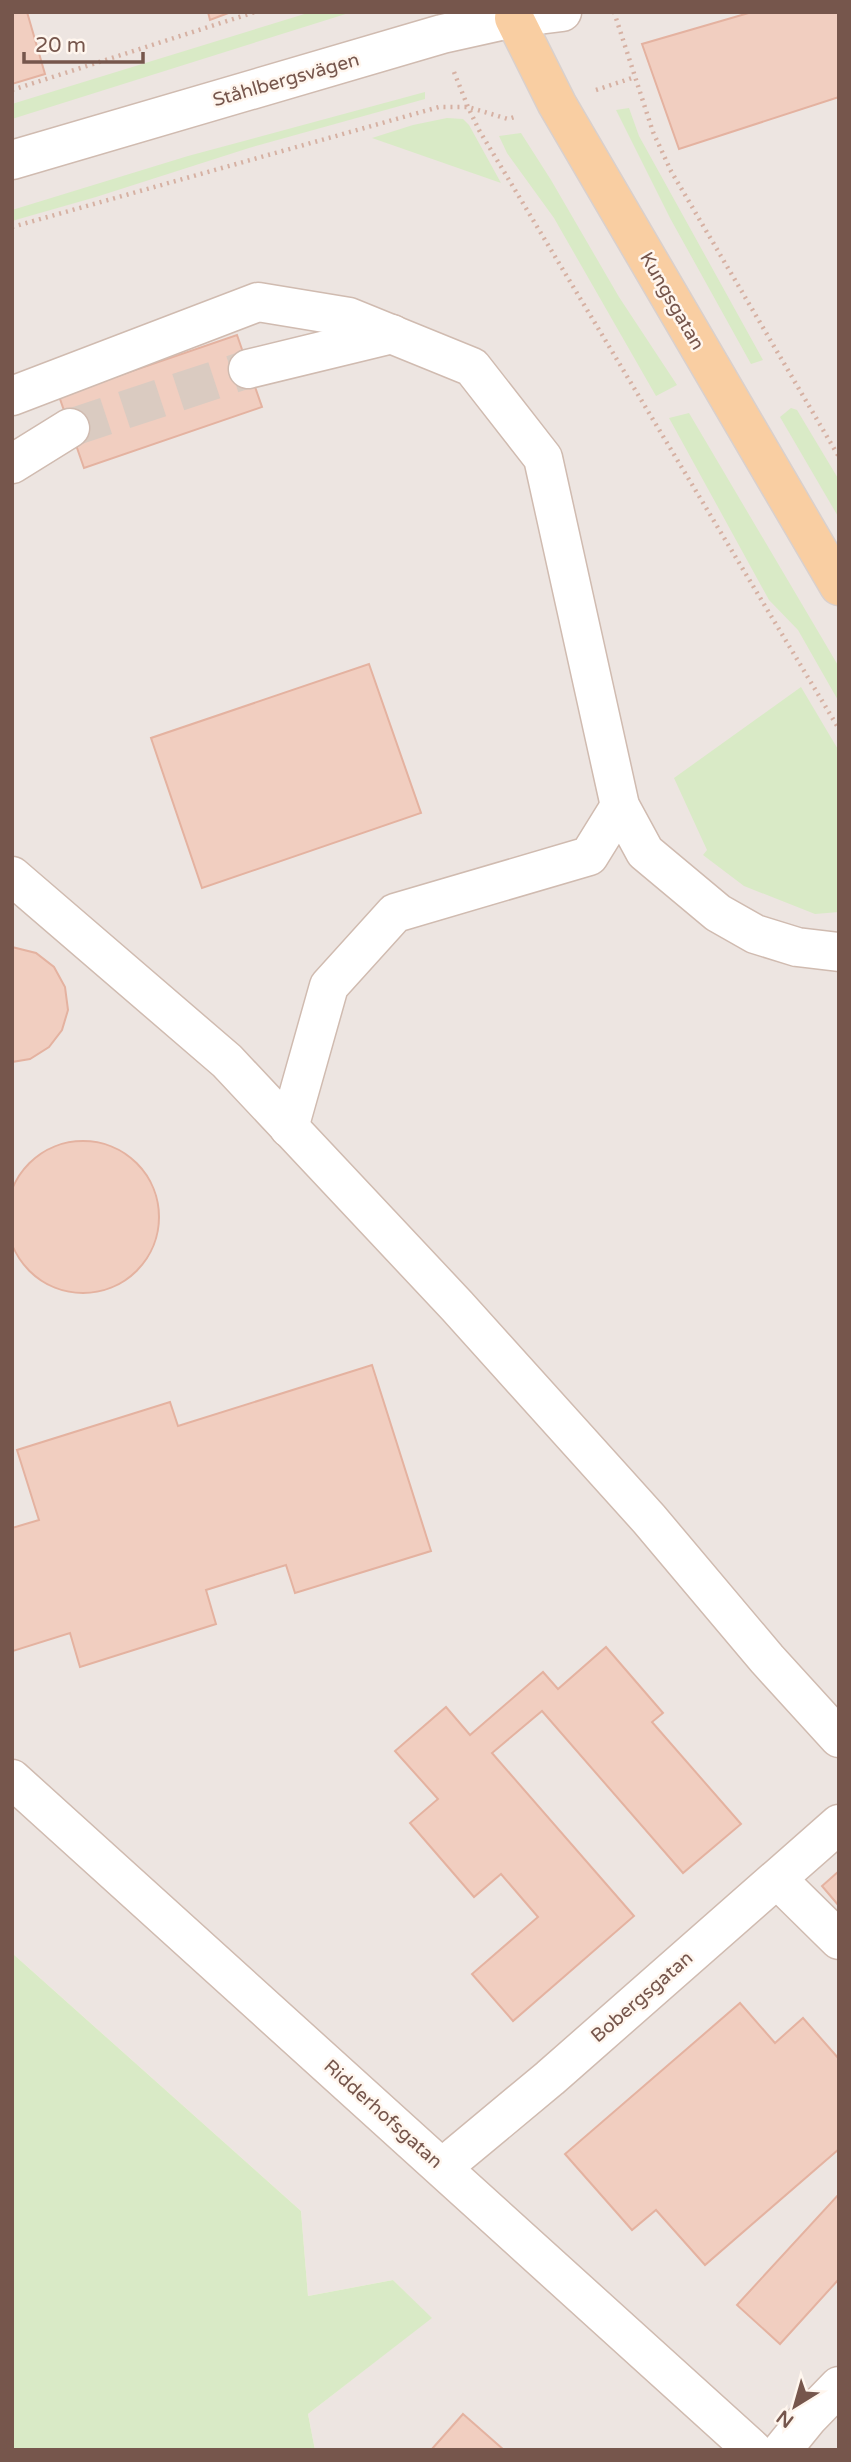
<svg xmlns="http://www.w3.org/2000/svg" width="851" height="2462" viewBox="0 0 851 2462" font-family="'Varela Round',sans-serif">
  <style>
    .industrial { fill: #ede5e1 }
    .green { fill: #d9eac6 }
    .building { fill: #f1cec0; stroke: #e4b2a0; stroke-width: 2 }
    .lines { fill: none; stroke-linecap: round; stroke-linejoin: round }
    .minor-tunnel { stroke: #dacbc1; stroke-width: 38; stroke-dasharray: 38 19; stroke-linecap: butt }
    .minor-casing { stroke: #d0bbb0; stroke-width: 41 }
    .major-casing { stroke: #d9d0cd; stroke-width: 41 }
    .path { stroke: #d6b1a3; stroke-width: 4.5; stroke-dasharray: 2 5; stroke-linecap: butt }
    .minor { stroke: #fff; stroke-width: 38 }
    .major { stroke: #f9cea2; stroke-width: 38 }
    .labels { text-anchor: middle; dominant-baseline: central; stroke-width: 5; stroke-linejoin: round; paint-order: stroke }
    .street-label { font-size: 19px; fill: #76564c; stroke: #fff6ee }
  </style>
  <rect width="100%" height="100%" fill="#fcf2e8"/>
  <polygon class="industrial" points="12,12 839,12 839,2450 315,2450 308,2414 431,2318 393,2280 308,2296 301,2211 12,1953"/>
  <g class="green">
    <polygon points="311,12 352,12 12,119 12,104"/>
    <polygon points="425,92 425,99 249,148 96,197 12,221 12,210 188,156"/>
    <polygon points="629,108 639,136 763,360 751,364 670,218 616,110"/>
    <polygon points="447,118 463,119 469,125 501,183 372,138 413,125"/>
    <polygon points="521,133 551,180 619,297 677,385 656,396 554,218 507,153 499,136"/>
    <polygon points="791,408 797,410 839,480 839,518 780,417"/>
    <polygon points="689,413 839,667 839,702 798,630 769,600 669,418"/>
    <polygon points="801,687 839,751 839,912 815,914 744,886 703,855 707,850 674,778"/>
    <polygon points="12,1953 301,2211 308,2296 393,2280 432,2318 308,2414 315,2450 12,2450"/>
  </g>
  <g class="building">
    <polygon points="12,12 27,12 45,74 12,84"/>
    <polygon points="208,12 231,12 210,20"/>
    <polygon points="752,12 839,12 839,97 679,149 642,44"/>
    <polygon points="237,335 262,407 84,468 59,396"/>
    <polygon points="369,664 421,813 202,888 151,738"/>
    <polygon points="12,947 36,953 54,967 65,987 68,1010 62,1030 49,1047 30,1059 12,1062"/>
    <circle cx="83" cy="1217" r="76"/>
    <polygon points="372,1365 431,1551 295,1593 286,1565 206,1590 216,1624 80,1667 70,1633 13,1651 12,1528 39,1520 17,1450 170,1402 178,1426"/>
    <polygon points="606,1647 663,1713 652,1722 741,1824 683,1873 542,1711 492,1753 634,1916 513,2021 472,1974 538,1917 501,1874 474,1897 410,1823 438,1799 395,1751 446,1707 470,1735 543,1672 558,1689"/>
    <polygon points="839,1871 839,1906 822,1886"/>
    <polygon points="740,2003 775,2043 803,2018 839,2059 839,2149 705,2265 656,2210 632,2230 565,2154"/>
    <polygon points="839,2194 839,2279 780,2344 737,2305"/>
    <polygon points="463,2414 504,2450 431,2450"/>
  </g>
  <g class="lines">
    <polyline class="minor-tunnel" points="70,428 248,369"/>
    <g class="minor-casing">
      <g id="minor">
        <polyline points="12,160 442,34 514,18 562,12"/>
        <polyline points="248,369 392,334"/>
        <polyline points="12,396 258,302 349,317 472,367 543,458 620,806 645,852 718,913 755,934 797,947 839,952"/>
        <polyline points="12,464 70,428"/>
        <polyline points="12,876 227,1061 457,1306 649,1519 767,1659 839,1738"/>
        <polyline points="289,1128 329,986 395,913 589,856 620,806"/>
        <polyline points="12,1779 753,2450"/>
        <polyline points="777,1879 839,1940"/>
        <polyline points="443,2167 550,2078 839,1824"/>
        <polyline points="782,2450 808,2418 839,2386"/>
      </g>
    </g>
    <g class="major-casing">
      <polyline id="major" points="514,18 557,104 839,586"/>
    </g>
    <g class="path">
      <polyline points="614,12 653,132 671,171 839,457"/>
      <polyline points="454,72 468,107 479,130 839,729"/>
      <polyline points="12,90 255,12"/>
      <polyline points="596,90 635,77"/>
      <polyline points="12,227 439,107 468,107 508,119 518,116"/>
    </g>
    <use href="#minor" class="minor"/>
    <use href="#major" class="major"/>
  </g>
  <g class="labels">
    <g class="street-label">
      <text transform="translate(286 80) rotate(-16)">Ståhlbergsvägen</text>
      <text transform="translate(672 301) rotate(60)">Kungsgatan</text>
      <text transform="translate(642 1997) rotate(-41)">Bobergsgatan</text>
      <text transform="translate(383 2114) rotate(42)">Ridderhofsgatan</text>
    </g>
  </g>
  <rect width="851" height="2462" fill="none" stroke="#76564c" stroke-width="28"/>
  <g transform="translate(795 2406) rotate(217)" stroke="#fff6ee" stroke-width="5" paint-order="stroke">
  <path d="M0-5L12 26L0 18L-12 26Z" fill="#76564c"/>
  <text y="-10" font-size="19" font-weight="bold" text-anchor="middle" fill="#76564c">N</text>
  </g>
  <path d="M24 52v10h119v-10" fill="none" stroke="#76564c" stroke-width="3.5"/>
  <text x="35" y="52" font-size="21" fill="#76564c" stroke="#fff6ee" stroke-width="5" paint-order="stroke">20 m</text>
</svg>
